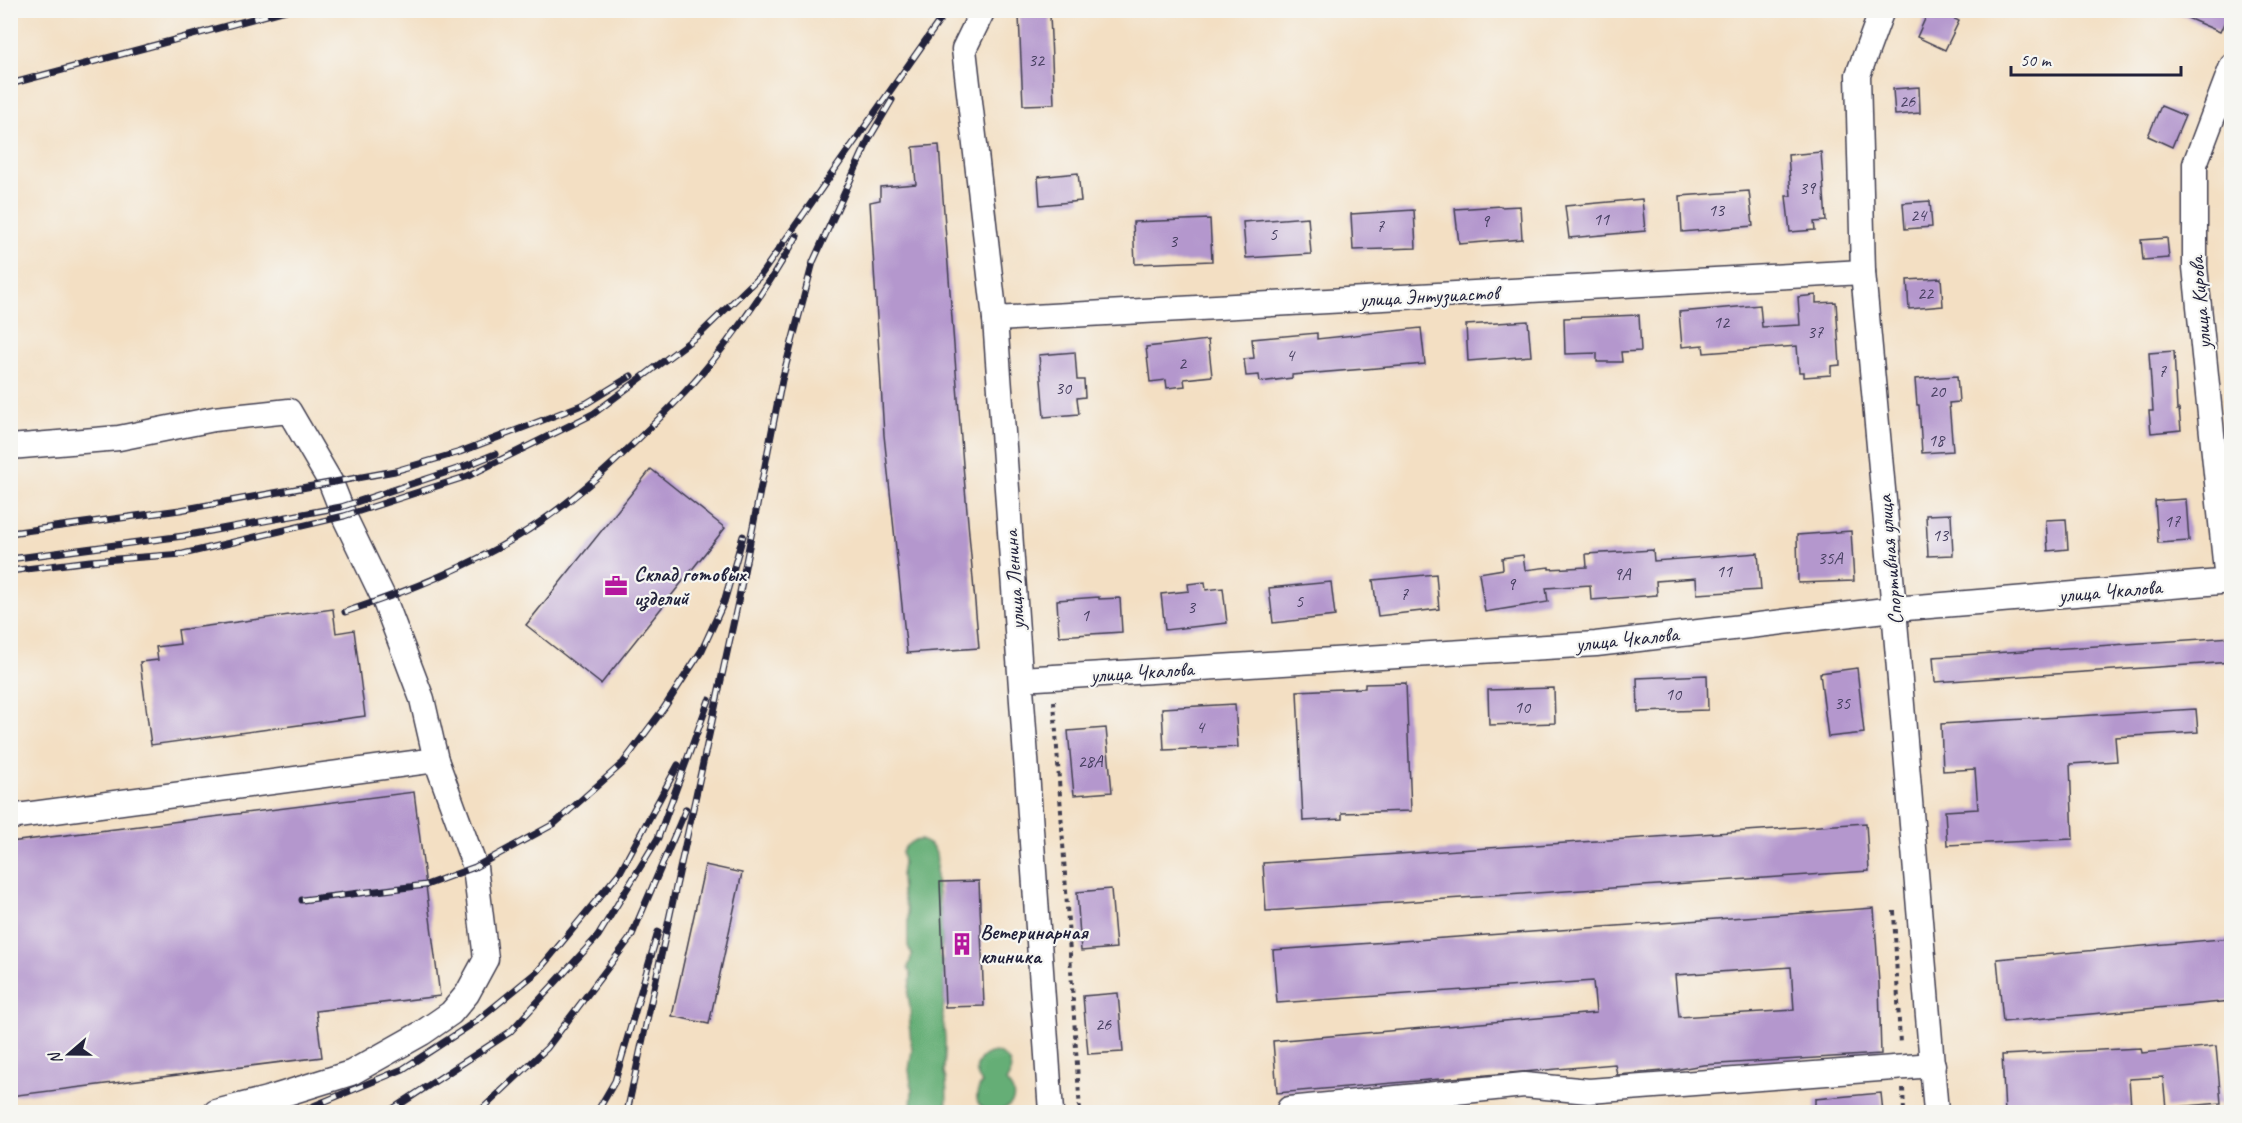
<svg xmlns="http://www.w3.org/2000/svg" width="2242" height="1123" viewBox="0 0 2242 1123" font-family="Caveat,sans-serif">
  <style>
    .forest { fill: #65ae76; stroke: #446858; stroke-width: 1.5 }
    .building { fill: #b497cd; fill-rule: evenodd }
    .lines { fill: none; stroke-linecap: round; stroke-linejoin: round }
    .minor-casing { stroke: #413e4f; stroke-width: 27 }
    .path { stroke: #413e4f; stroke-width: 4; stroke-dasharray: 4.5 4.5; stroke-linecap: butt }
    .minor { stroke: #fff; stroke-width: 24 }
    .rail-casing { stroke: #22223b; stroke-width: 7 }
    .rail { stroke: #f6f6f2; stroke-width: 4.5; stroke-dasharray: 14; stroke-linecap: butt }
    .labels { text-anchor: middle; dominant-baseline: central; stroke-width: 4.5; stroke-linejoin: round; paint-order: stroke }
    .number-label { font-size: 18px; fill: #463f60 }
    .street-label { font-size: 21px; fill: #22223b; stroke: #f6f6f2 }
    .poi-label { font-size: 21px; font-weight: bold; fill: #22223b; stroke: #f6f6f2; text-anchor: start }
  </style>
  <rect width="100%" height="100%" fill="#f6f6f2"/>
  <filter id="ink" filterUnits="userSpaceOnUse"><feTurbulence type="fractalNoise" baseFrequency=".0167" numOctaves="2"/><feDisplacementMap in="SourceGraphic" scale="12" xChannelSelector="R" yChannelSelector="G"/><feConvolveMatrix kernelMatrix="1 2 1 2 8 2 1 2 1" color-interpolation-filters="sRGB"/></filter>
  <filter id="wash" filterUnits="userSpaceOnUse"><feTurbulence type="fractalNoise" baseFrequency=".008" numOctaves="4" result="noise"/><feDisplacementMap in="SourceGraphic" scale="24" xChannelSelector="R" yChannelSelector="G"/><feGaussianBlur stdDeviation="1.35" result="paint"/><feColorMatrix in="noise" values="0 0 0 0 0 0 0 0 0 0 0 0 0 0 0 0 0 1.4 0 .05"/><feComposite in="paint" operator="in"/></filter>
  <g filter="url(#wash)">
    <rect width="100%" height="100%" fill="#f3dfc3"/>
    <g class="forest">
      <path d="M921,840C927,843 932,845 935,851C939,859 935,870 936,878C937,897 948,938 939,954C946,966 944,999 943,1013C942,1021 945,1031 945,1040C946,1051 944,1061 944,1072C944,1075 946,1078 946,1081C947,1091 947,1102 946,1112L911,1111L912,1090L909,1070L912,1050L909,1024L911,1013L908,995L911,975L908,968L912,955L908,946V914L902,893L901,875L903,864L902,852L906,846L913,841Z"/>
      <path d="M995,1052C1011,1057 1015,1069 1006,1082C1038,1116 956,1123 982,1083C970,1069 979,1054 995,1052Z"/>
    </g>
    <g id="blocks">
      <g class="building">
        <polygon points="1929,10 1936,10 1959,21 1945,50 1917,37"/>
        <polygon points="2169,10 2230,10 2220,32"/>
        <polygon points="1050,15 1054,104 1023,105 1019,16"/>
        <polygon points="1919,87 1920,113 1895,115 1893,89"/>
        <polygon points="2161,106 2185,116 2172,147 2148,136"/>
        <polygon points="939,145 963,465 979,648 907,653 884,435 870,202 880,200 880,187 916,184 913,147"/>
        <polygon points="1821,152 1826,221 1814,222 1815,230 1790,232 1786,196 1791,196 1788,155"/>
        <polygon points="1078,173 1081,201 1040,205 1038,177"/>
        <polygon points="1749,191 1753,226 1682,232 1680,196"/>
        <polygon points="1642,199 1645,231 1569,238 1565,206"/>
        <polygon points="1930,201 1932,227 1905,229 1903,203"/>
        <polygon points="1501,206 1501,207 1520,206 1522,239 1459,244 1455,209"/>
        <polygon points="1414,210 1416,248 1353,250 1351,214"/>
        <polygon points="1308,217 1311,254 1246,258 1243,222"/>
        <polygon points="1210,219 1212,261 1135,264 1133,222"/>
        <polygon points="2167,238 2169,258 2143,260 2141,240"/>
        <polygon points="1941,278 1943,306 1909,309 1907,280"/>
        <polygon points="1816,295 1816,303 1836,302 1840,365 1831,366 1831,375 1804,377 1804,372 1799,372 1797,346 1704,353 1703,345 1682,347 1679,312 1760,305 1762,327 1800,325 1798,297"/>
        <polygon points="1639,315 1641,351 1621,352 1622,362 1597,362 1597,353 1565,354 1564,318"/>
        <polygon points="1528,321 1531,356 1468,361 1466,325"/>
        <polygon points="1421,328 1425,364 1292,375 1292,378 1260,382 1259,375 1246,376 1244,359 1254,358 1252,339 1317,333 1317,339"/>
        <polygon points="1208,340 1212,376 1184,379 1185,386 1167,388 1166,380 1150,382 1146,347"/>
        <polygon points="2174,351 2177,410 2179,409 2181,430 2151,433 2149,411 2153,411 2149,353"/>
        <polygon points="1075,352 1077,380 1084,380 1085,397 1077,398 1079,414 1044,417 1039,355"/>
        <polygon points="1957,376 1959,402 1949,403 1953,451 1922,453 1919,405 1917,405 1915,379"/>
        <polygon points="651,469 725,528 601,684 526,625"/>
        <polygon points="2186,499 2189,541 2158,543 2155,501"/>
        <polygon points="1951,514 1953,555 1928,556 1926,515"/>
        <polygon points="2066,519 2068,549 2048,551 2046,520"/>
        <polygon points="1851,531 1854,581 1798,583 1797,535"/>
        <polygon points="1653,550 1654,561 1758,553 1761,590 1697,594 1696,578 1656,581 1657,595 1591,600 1590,585 1546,588 1548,602 1485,612 1479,573 1503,569 1502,558 1523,555 1525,570 1549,567 1549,569 1587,567 1586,554"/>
        <polygon points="1436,574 1439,609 1378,616 1373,580"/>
        <polygon points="1205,582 1206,590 1223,588 1227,623 1165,630 1161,594 1189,591 1188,584"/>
        <polygon points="1331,582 1335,616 1273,623 1269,588"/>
        <polygon points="1099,597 1099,599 1120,598 1122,632 1059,636 1057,600"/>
        <polygon points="333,609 336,633 354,630 365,716 151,745 140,662 158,660 156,647 180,644 178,630"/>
        <polygon points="2232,637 2232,662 1935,682 1933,657"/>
        <polygon points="1857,668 1864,733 1828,737 1820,673"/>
        <polygon points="1707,675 1708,710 1638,712 1637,678"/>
        <polygon points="1406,683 1411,811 1342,813 1342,819 1303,821 1297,691 1365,688 1365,684"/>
        <polygon points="1554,688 1555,723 1489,725 1488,690"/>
        <polygon points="1235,704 1238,747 1164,750 1162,708"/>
        <polygon points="2196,709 2198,732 2115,737 2117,761 2070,764 2073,839 1947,845 1945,811 1978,809 1975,769 1943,771 1941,724"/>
        <polygon points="1106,728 1112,792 1074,795 1068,731"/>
        <polygon points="414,792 440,996 316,1011 322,1057 10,1096 10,842"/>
        <polygon points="1866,823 1869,871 1266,911 1263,863"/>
        <polygon points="705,865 742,873 709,1024 672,1016"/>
        <polygon points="979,881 984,1006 945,1007 940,882"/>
        <polygon points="1111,889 1116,948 1081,951 1077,892"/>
        <path d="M1874,908L1879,984L1881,1054L1703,1065L1674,1070L1617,1075L1615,1064L1277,1093L1273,1041L1596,1013L1593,981L1277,1003L1273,950ZM1791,967L1794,1010L1679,1017L1675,975Z"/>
        <polygon points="2232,938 2232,1001 2003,1022 1997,959"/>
        <polygon points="1118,993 1123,1052 1088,1054 1083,996"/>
        <polygon points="2216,1046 2221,1103 2166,1108 2163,1077 2129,1079 2131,1107 2005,1113 2002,1055 2141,1048 2142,1053"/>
        <polygon points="1881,1093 1883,1113 1815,1113 1815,1099"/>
      </g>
    </g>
  </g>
  <g filter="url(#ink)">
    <use href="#blocks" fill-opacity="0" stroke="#413e4f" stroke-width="1.5"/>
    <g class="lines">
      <g class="minor-casing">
        <g id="minor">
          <polyline points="983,10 964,49 995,319 1051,1112"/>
          <polyline points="1882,10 1858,75 1863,272 1894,609 1936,1112"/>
          <polyline points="995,319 1863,272"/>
          <polyline points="10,447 119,438 214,419 289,411 331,483 344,516 384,599 422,699 436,760 475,867 486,959 467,994 451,1013 422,1033 351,1073 271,1098 216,1112"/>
          <polyline points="2227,581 2195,267 2195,164 2232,66"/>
          <polyline points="1021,679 1596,644 1894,609 2232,581"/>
          <polyline points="10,817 436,760"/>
          <polyline points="1289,1109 1524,1085 1589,1091 1933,1065"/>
        </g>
      </g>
      <g class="path">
        <polyline points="1054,701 1080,1112"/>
        <polyline points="1894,911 1900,1045"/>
        <polyline points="1903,1088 1904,1112"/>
      </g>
      <use href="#minor" class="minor"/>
      <g class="rail-casing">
        <g id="rail">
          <polyline points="10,84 286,10"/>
          <polyline points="10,533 180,510 395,471 460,452 587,403 631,376"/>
          <polyline points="10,559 183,536 341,507 463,467 495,454"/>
          <polyline points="10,571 90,561 183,554 344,516 468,476 593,414 701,333 760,276 947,10"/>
          <path d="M345,612C403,593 462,570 515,538C558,513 596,480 632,445C660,418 689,390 713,360C745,321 772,279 797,236"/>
          <polyline points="302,900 426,885 475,867 554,824 623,763 664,708 702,650 724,602 743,536"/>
          <polyline points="299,1112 403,1069 478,1020 538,971 620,872 678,765"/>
          <polyline points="388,1112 510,1032 598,936 658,838 709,700"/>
          <polyline points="479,1112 547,1048 631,937 686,809"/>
          <polyline points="597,1112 615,1081 658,932"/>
          <polyline points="627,1112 738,602 782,380 813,262 870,137 892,100"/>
        </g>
      </g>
      <use href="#rail" class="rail"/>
    </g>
  </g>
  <defs>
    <g id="office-bare" transform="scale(1.8)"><path d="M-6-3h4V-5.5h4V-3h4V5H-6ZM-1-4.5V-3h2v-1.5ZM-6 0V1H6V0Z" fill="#b5179e" stroke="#f6f6f2" stroke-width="2.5" paint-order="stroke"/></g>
    <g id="building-bare" transform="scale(1.8)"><path d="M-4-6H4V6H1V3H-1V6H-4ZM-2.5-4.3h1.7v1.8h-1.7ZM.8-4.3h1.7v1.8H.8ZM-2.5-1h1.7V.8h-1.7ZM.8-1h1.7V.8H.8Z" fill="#b5179e" stroke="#f6f6f2" stroke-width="2.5" paint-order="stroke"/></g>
  </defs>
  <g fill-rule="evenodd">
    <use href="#office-bare" x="616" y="586"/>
    <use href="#building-bare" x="962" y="944"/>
  </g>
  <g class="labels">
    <g class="number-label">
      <text x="1036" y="60">32</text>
      <text x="1907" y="101">26</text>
      <text x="1807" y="188">39</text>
      <text x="1716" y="210">13</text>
      <text x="1918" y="215">24</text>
      <text x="1601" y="219">11</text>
      <text x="1485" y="221">9</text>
      <text x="1380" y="226">7</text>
      <text x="1273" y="234">5</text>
      <text x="1173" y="241">3</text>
      <text x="1925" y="293">22</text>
      <text x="1721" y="322">12</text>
      <text x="1815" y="332">37</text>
      <text x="1290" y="355">4</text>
      <text x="1182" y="363">2</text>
      <text x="2162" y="371">7</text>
      <text x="1063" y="388">30</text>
      <text x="1937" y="391">20</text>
      <text x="1936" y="440">18</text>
      <text x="2172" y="521">17</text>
      <text x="1940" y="535">13</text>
      <text x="1830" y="558">35А</text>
      <text x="1724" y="571">11</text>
      <text x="1622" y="574">9А</text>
      <text x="1511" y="584">9</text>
      <text x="1404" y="594">7</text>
      <text x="1299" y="601">5</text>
      <text x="1191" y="607">3</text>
      <text x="1085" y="615">1</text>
      <text x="1673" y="694">10</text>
      <text x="1842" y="703">35</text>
      <text x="1522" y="707">10</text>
      <text x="1200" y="727">4</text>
      <text x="1090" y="761">28А</text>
      <text x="1103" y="1024">26</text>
    </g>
    <g class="street-label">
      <text transform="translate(1429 296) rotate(-3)">улица Энтузиастов</text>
      <text transform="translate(2200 303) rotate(-95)">улица Кирова</text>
      <text transform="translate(1890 560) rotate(-95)">Спортивная улица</text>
      <text transform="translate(1014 580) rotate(-94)">улица Ленина</text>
      <text transform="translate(2110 591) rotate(-5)">улица Чкалова</text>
      <text transform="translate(1627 639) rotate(-6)">улица Чкалова</text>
      <text transform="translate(1142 672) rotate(-4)">улица Чкалова</text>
    </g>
    <g class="poi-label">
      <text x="634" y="574">Склад готовых<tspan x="634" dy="24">изделий</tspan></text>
      <text x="980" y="932">Ветеринарная<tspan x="980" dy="24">клиника</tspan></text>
    </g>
  </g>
  <rect width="2242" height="1123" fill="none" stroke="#f6f6f2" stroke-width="36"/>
  <g transform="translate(69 1054) rotate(250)" stroke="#f6f6f2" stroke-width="4.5" paint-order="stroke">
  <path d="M0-4.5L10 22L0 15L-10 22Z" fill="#22223b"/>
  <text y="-9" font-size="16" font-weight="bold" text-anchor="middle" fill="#22223b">N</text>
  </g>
  <path d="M2011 66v9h170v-9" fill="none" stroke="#22223b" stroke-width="3"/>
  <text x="2020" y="66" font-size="18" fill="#22223b" stroke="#f6f6f2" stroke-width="4.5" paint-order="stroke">50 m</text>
</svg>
